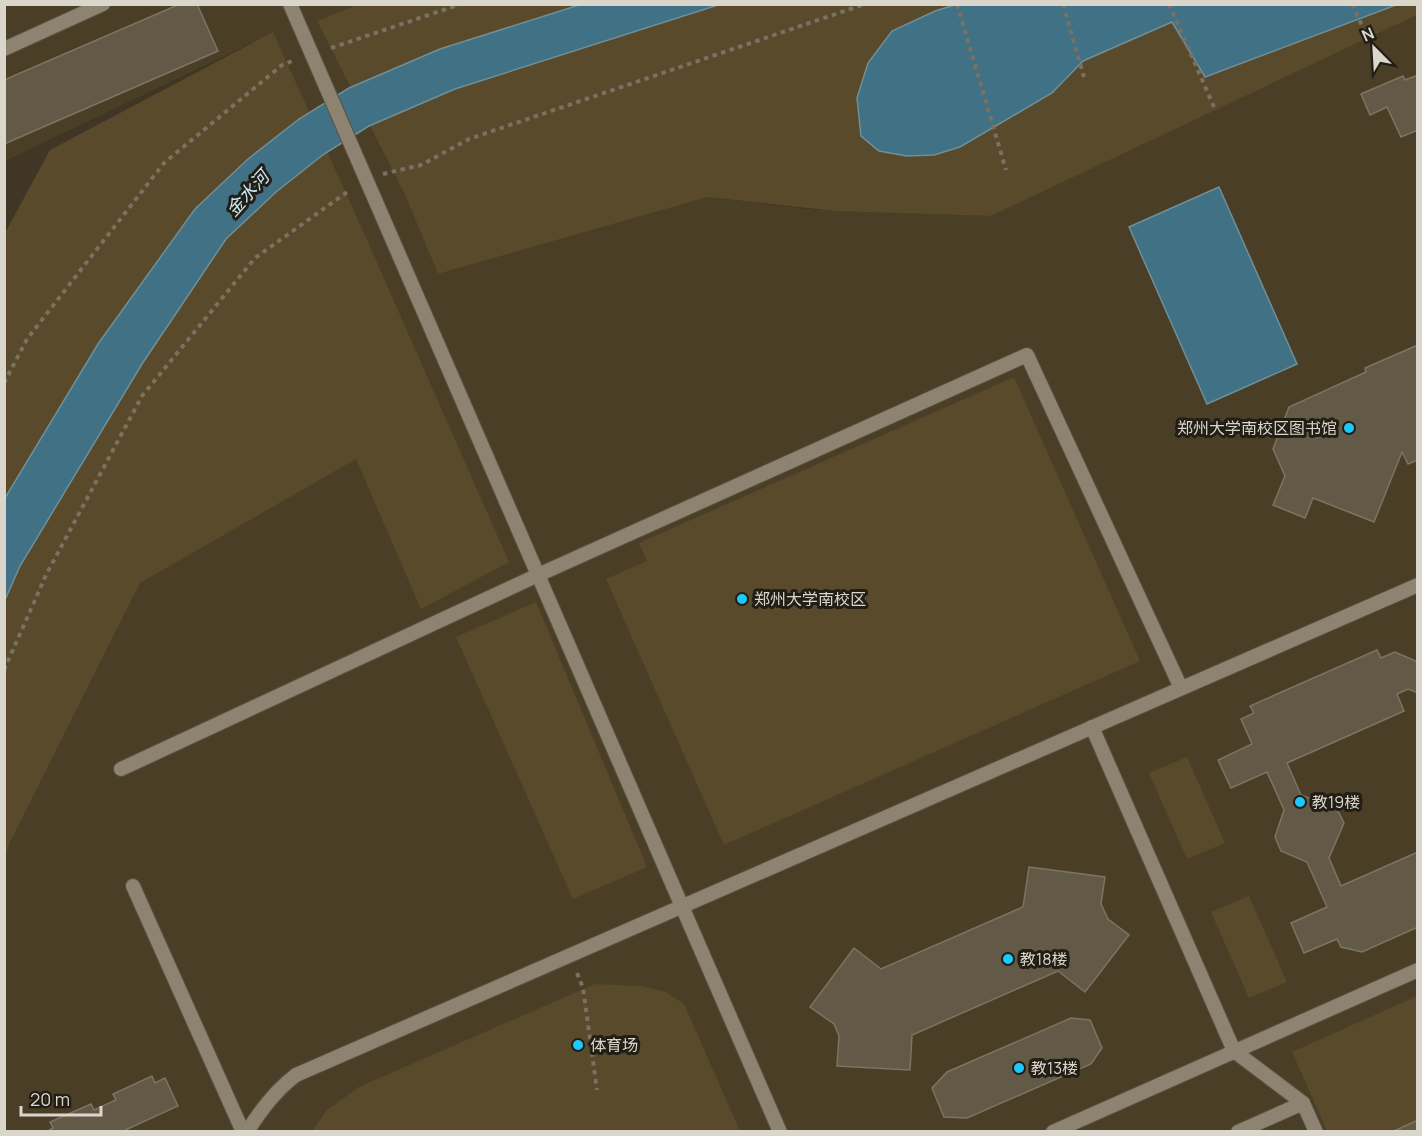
<svg xmlns="http://www.w3.org/2000/svg" width="1422" height="1136" viewBox="0 0 1422 1136" font-family="Manrope,'Noto Sans SC',sans-serif">
  <style>
    .built { fill: #4a3f26 }
    .green { fill: #584a2a }
    .water { fill: #417184; stroke: #6f8f99; stroke-width: 1.5 }
    .building { fill: #625947; stroke: #7d7461; stroke-width: 1.5 }
    .lines { fill: none; stroke-linecap: round; stroke-linejoin: round }
    .service-casing { stroke: #585242; stroke-width: 16 }
    .path { stroke: #797162; stroke-width: 4; stroke-dasharray: 4.5 4.5; stroke-linecap: butt }
    .service { stroke: #8d8370; stroke-width: 14 }
    .poi-dot { fill: #1cc9fc; stroke: #221e16; stroke-width: 2 }
    .labels { text-anchor: middle; dominant-baseline: central; stroke-width: 6; stroke-linejoin: round; paint-order: stroke }
    .poi-label { font-size: 16px; fill: #dbd6cb; stroke: #221e16; text-anchor: start }
    .water-label { font-size: 18px; font-style: italic; fill: #cceaf7; stroke: #221e16 }
  </style>
  <rect width="100%" height="100%" fill="#3f3625"/>
  <polygon class="built" points="5,5 359,5 317,21 405,195 438,274 708,197 816,210 991,216 1417,15 1417,1131 5,1131 5,737 273,33 5,161"/>
  <g class="green">
    <polygon points="359,4 1418,5 1417,15 991,216 834,211 708,197 438,274 405,195 317,21"/>
    <polygon points="273,32 363,231 509,562 421,609 356,459 140,583 9,844 5,856 5,233 50,150"/>
    <polygon points="1014,377 1140,661 724,845 606,579 647,561 639,543"/>
    <polygon points="536,602 647,867 573,899 456,637"/>
    <polygon points="1187,757 1225,843 1187,859 1149,773"/>
    <polygon points="1249,896 1287,982 1249,998 1211,912"/>
    <polygon points="595,984 641,986 666,992 684,1004 740,1131 312,1131 327,1110 359,1087"/>
    <polygon points="1417,996 1417,1120 1394,1131 1327,1131 1292,1052"/>
  </g>
  <g class="water">
    <polygon points="958,4 1396,4 1396,5 1205,77 1172,22 1083,61 1052,93 960,147 934,155 907,156 879,151 861,136 857,98 868,63 892,31 935,11"/>
    <polygon points="579,5 718,5 455,89 369,126 324,154 276,192 226,239 142,364 20,566 5,600 5,498 98,344 195,209 248,159 299,119 349,88 440,49"/>
    <polygon points="1219,187 1297,364 1207,404 1129,227"/>
  </g>
  <g class="building">
    <polygon points="180,4 197,4 218,51 4,144 4,80"/>
    <polygon points="1418,75 1418,130 1401,137 1387,107 1370,115 1361,94 1403,76 1405,80"/>
    <polygon points="1418,345 1418,460 1408,464 1402,452 1374,522 1313,498 1305,518 1273,505 1285,476 1273,449 1289,407 1366,372 1365,368"/>
    <polygon points="1377,650 1381,658 1395,652 1418,662 1418,693 1408,689 1397,694 1404,711 1287,763 1301,795 1337,809 1344,823 1329,858 1341,886 1418,852 1418,927 1362,952 1341,947 1337,939 1304,953 1291,923 1327,907 1307,862 1281,851 1275,837 1284,810 1267,772 1231,788 1218,760 1252,744 1241,719 1254,713 1250,706"/>
    <polygon points="1029,867 1105,877 1101,904 1108,919 1129,935 1085,992 1058,971 912,1035 910,1070 837,1066 839,1036 834,1024 810,1007 854,948 881,969 1023,907"/>
    <polygon points="1071,1018 1090,1020 1102,1048 1091,1064 967,1118 944,1117 932,1088 947,1072"/>
    <polygon points="152,1076 155,1083 165,1078 178,1106 121,1132 46,1132 53,1128 50,1122 91,1104 94,1110 116,1100 113,1094"/>
    <polygon points="1418,1120 1418,1132 1394,1132 1394,1131"/>
  </g>
  <g class="lines">
    <g class="service-casing">
      <g id="service">
        <polyline points="290,4 780,1132"/>
        <polyline points="4,49 103,4"/>
        <polyline points="1092,727 1234,1051 1303,1103"/>
        <polyline points="121,769 538,575 1027,355 1181,688"/>
        <polyline points="133,886 243,1132"/>
        <path d="M247,1132C260,1111 276,1090 296,1075L1418,585"/>
        <polyline points="1053,1132 1418,970"/>
        <polyline points="1238,1132 1303,1103 1316,1132"/>
      </g>
    </g>
    <g class="path">
      <polyline points="957,4 1006,170"/>
      <polyline points="1063,4 1084,77"/>
      <polyline points="1169,4 1214,107"/>
      <polyline points="1352,4 1366,34"/>
      <polyline points="331,48 461,4"/>
      <polyline points="383,174 421,165 469,139 865,4"/>
      <polyline points="4,383 27,339 164,163 282,65 295,60"/>
      <polyline points="4,670 46,575 142,396 255,258 350,190"/>
      <polyline points="577,973 583,988 597,1090"/>
    </g>
    <use href="#service" class="service"/>
  </g>
  <g class="poi-dot">
    <circle cx="1349" cy="428" r="6"/>
    <circle cx="742" cy="599" r="6"/>
    <circle cx="1300" cy="802" r="6"/>
    <circle cx="1008" cy="959" r="6"/>
    <circle cx="578" cy="1045" r="6"/>
    <circle cx="1019" cy="1068" r="6"/>
  </g>
  <g class="labels">
    <g class="poi-label">
      <text x="1337" y="428" text-anchor="end">郑州大学南校区图书馆</text>
      <text x="754" y="599">郑州大学南校区</text>
      <text x="1312" y="802">教19楼</text>
      <text x="1020" y="959">教18楼</text>
      <text x="590" y="1045">体育场</text>
      <text x="1031" y="1068">教13楼</text>
    </g>
    <g class="water-label">
      <text transform="translate(247 193) rotate(-48)">金水河</text>
    </g>
  </g>
  <rect width="1422" height="1136" fill="none" stroke="#dbd6cb" stroke-width="12"/>
  <g transform="translate(1374 48) rotate(336)" stroke="#221e16" stroke-width="4.5" paint-order="stroke">
  <path d="M0-4.5L10 22L0 15L-10 22Z" fill="#dbd6cb"/>
  <text y="-9" font-size="16" font-weight="bold" text-anchor="middle" fill="#dbd6cb">N</text>
  </g>
  <path d="M21 1106v9h80v-9" fill="none" stroke="#dbd6cb" stroke-width="3"/>
  <text x="30" y="1106" font-size="18" fill="#dbd6cb" stroke="#221e16" stroke-width="4.5" paint-order="stroke">20 m</text>
</svg>
